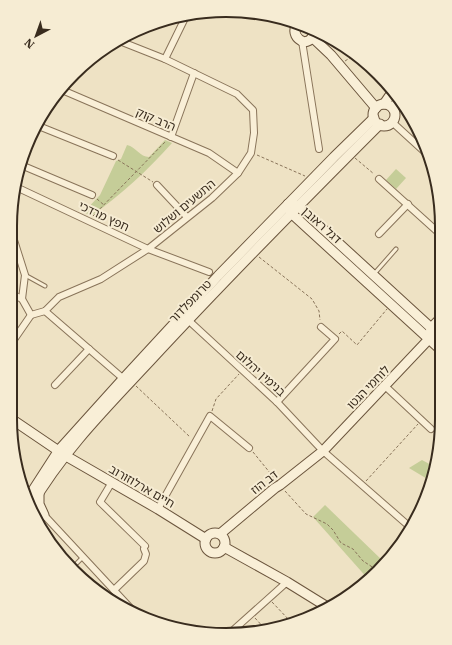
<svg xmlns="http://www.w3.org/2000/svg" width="452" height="645" viewBox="0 0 452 645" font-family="'IBM Plex Serif','Noto Sans Hebrew',serif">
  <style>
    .green { fill: #c5cd98 }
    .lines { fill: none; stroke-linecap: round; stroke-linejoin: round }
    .lane-casing { stroke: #89745a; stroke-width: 5 }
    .street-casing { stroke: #89745a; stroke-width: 8 }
    .secondary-casing { stroke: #6b553d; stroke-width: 11 }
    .path { stroke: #89745a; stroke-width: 1; stroke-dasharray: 3 2; stroke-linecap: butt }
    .lane { stroke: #f9efd7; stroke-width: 3 }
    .street { stroke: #f9efd7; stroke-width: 6 }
    .secondary { stroke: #f9efd7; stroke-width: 9 }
    .labels { text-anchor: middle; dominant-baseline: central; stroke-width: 4; stroke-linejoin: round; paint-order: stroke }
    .street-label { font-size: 12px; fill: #392c1e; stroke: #f6ecd3 }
    .rim { fill: none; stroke: #392c1e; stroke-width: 2 }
  </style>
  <rect width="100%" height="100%" fill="#eee2c4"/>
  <g class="green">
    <path d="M165,140L172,143C148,170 121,195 91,216L84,212L100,195L116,161L121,159L127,145C136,147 140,157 149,157Z"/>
    <polygon points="396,169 406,178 396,189 386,180"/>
    <polygon points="422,460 433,466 429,480 409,468"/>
    <polygon points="325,505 384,562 369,580 313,517"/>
  </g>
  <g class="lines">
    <g class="lane-casing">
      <g id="lane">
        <polyline points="374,274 396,249"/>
        <polyline points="25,275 45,286"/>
        <polyline points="77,563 83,557"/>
      </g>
    </g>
    <g class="street-casing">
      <g id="street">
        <polyline points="302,41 319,149"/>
        <polyline points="165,59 185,18"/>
        <polyline points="62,90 209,153 238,173"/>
        <polyline points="392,122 427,154"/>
        <polyline points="36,125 113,156"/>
        <polyline points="171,137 194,73"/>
        <polyline points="21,165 92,195"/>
        <polyline points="379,179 440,234"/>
        <polyline points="157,185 187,217"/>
        <polyline points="14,186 148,249 209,272"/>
        <polyline points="379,234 408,204"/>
        <polyline points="13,237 25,275 22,299 31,315"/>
        <polyline points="12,294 22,299"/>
        <polyline points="45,311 126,381"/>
        <polyline points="31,315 45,311 59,297 101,279 148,249 212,198 238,173 251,153 254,133 253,110 237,94 165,59 122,42"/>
        <polyline points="187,319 277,402 323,451 410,527"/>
        <polyline points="11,344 31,315"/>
        <polyline points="55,385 89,349"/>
        <polyline points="385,386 431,429"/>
        <polyline points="277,402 335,339 321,327"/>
        <polyline points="112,482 100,502 145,546"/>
        <polyline points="33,509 39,511 44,515 136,614"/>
        <polyline points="158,509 210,416 249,448"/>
        <polyline points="114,590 144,561 146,554 144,549"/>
        <polyline points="230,633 287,582"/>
      </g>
    </g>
    <g class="secondary-casing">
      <g id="secondary">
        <path d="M296,25C293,33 296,39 304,42C311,41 315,37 313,30"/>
        <polyline points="312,37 331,55 376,108"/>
        <polyline points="384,104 393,91"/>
        <circle cx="384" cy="115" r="11"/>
        <polyline points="393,108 399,100"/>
        <polyline points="430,334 431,328 441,318"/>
        <polyline points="441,337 298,206 288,204 291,213 441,350"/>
        <polyline points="10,418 66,456 158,509 206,539"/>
        <polyline points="39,494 39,504 44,515"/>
        <polyline points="28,498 59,450 123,379 218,276 334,157 374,118"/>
        <path d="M31,506C62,452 108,406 150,361C225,280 302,202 380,124"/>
        <circle cx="215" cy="543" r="10"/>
        <polyline points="220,534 275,488 280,485 323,451 429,339 434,336"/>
        <polyline points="224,547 287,582 329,608"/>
      </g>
    </g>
    <g class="path">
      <polyline points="345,61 353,56"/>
      <polyline points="257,155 305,176"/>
      <polyline points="355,158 374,174"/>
      <polyline points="118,160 153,182"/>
      <polyline points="97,199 104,205"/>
      <polyline points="93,216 166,141"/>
      <polyline points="259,257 312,299 319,311 320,320"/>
      <polyline points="339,334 342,331 357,345 387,309"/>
      <polyline points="136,386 190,437"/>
      <polyline points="212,411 216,399 239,374"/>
      <polyline points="435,433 440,438"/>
      <polyline points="253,452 275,479"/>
      <polyline points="366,481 418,424"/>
      <polyline points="285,491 306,514 327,524 333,530 341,543 353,549 363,561 377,570"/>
      <polyline points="272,602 291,622"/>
      <polyline points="255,618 266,630"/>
    </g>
    <use href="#lane" class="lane"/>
    <use href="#street" class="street"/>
    <use href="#secondary" class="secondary"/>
  </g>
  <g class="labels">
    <g class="street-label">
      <text transform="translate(156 119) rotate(23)">הרב קוק</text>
      <text transform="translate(184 206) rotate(-40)">התשעים ושלוש</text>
      <text transform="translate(104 216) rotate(25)">חפץ מרדכי</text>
      <text transform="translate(322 225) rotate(42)">דגל ראובן</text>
      <text transform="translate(190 301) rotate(-46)">טרומפלדור</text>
      <text transform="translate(261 373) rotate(42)">בנימין יהלום</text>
      <text transform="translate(368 387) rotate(-46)">לוחמי הגטו</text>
      <text transform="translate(264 482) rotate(-38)">דב הוז</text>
      <text transform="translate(142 486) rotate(30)">חיים ארלוזורוב</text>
    </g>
  </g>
  <path d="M0 0H452V645H0ZM226 17H226A209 209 0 0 1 435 226V419A209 209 0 0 1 226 628H226A209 209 0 0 1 17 419V226A209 209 0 0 1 226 17Z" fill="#f6ecd3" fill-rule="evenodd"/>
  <path class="rim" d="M226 17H226A209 209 0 0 1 435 226V419A209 209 0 0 1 226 628H226A209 209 0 0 1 17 419V226A209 209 0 0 1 226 17Z"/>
  <g transform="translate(36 36) rotate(221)" stroke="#f6ecd3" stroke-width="3" paint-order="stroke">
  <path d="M0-3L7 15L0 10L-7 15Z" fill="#392c1e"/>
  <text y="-6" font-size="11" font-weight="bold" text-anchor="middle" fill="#392c1e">N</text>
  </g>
</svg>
